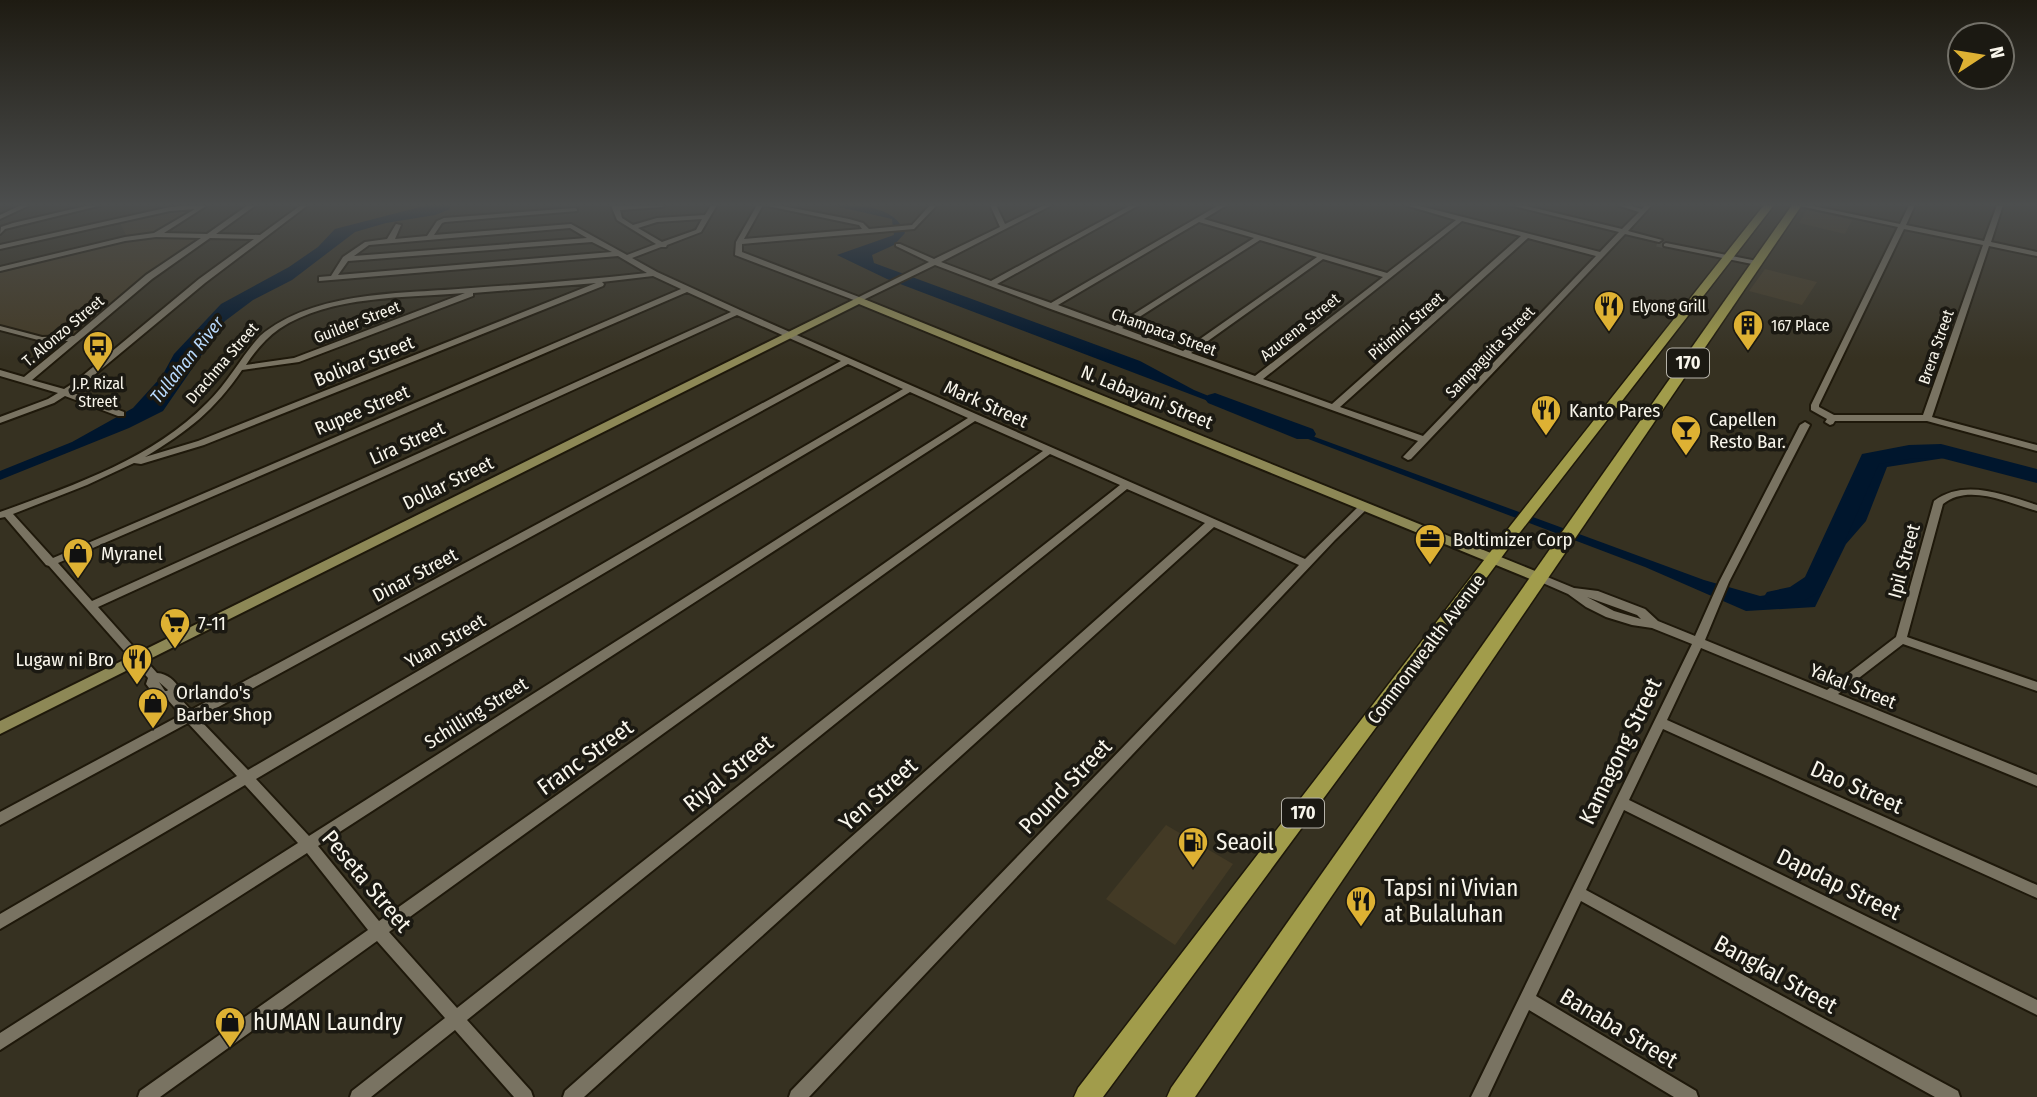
<svg xmlns="http://www.w3.org/2000/svg" width="2037" height="1097" viewBox="0 0 2037 1097" font-family="'Fira Sans Condensed',sans-serif">
  <style>
    .built { fill: #433a25 }
    .water { fill: #00162d }
    .lines { fill: none; stroke-linecap: round; stroke-linejoin: round }
    .river { fill: #00162d; fill-rule: evenodd }
    .street-tunnel { stroke: #494535; stroke-width: 7; stroke-dasharray: 7 3.5; stroke-linecap: butt }
    .street-casing { stroke: #1e180a; stroke-width: 4 }
    .secondary-casing { stroke: #1e180a; stroke-width: 4 }
    .primary-casing { stroke: #1e180a; stroke-width: 3 }
    .street { fill: #797362; fill-rule: evenodd }
    .secondary { fill: #8d8856; fill-rule: evenodd }
    .primary { fill: #a19c4b; fill-rule: evenodd }
    .labels { text-anchor: middle; dominant-baseline: central; stroke-width: 7; stroke-linejoin: round; paint-order: stroke }
    .far-poi-label { font-size: 16px; fill: #f8f5eb; stroke: #1b1912; text-anchor: start }
    .far-street-label { font-size: 16px; fill: #f8f5eb; stroke: #1b1912 }
    .far-water-label { font-size: 18px; font-style: italic; fill: #b9dafd; stroke: #1b1912 }
    .shield { fill: #1b1912; stroke: #b6b3aa; stroke-width: 2 }
    .shield-label { font-size: 18px; font-weight: bold; fill: #f8f5eb }
    .street-label { font-size: 19px; fill: #f8f5eb; stroke: #1b1912 }
    .poi-label { font-size: 19px; fill: #f8f5eb; stroke: #1b1912; text-anchor: start }
    .near-street-label { font-size: 23px; fill: #f8f5eb; stroke: #1b1912 }
    .near-poi-label { font-size: 23px; fill: #f8f5eb; stroke: #1b1912; text-anchor: start }
  </style>
  <rect width="100%" height="100%" fill="#363121"/>
  <g class="built">
    <polygon points="172,210 190,210 156,233 126,235 119,221"/>
    <polygon points="1807,210 1852,220 1845,234 1799,223"/>
    <polygon points="151,239 197,239 142,278 72,336 40,336 0,326 0,273 127,241"/>
    <polygon points="1765,269 1817,282 1802,305 1749,291"/>
    <polygon points="1166,825 1233,864 1175,945 1106,899"/>
  </g>
  <g class="water">
    <polygon points="428,205 450,205 450,209 435,215 386,223 355,232 292,280 253,300 225,321 163,411 129,428 0,480 0,471 72,442 133,408 162,376 174,354 221,304 289,267 318,247 335,229"/>
    <path d="M831,205C857,205 895,205 905,233L894,245L872,255L874,263L1140,361L1194,390L1258,416L1704,580L1760,596L1803,590L1819,580L1866,462C1917,437 1985,458 2037,472V480L1951,457L1887,467L1866,521L1846,544L1815,607L1746,611L1645,567L887,279L837,255L894,235L892,219Z"/>
  </g>
  <g class="lines">
    <g class="river">
      <polygon points="1215,393 1313,429 1316,434 1313,439 1297,439 1208,403 1205,399 1208,395"/>
      <path d="M1941,444L2037,469V483L1941,458L1909,459L1879,464L1824,588C1807,601 1789,610 1767,604L1763,598L1767,592L1790,587L1805,577L1862,454L1909,445Z"/>
    </g>
    <polyline class="street-tunnel" points="1657,243 1666,245"/>
    <g class="street-casing">
      <g id="street">
        <polygon points="21,205 30,205 0,219 0,215"/>
        <polygon points="90,205 102,205 17,226 5,229 0,234 1,227 13,223"/>
        <path d="M191,205L206,206L164,233L207,234L248,205H256L216,234L260,235L301,205H308L205,283L81,386L71,392L124,412V416H118L65,396L54,403L0,423V417L48,399L58,393L0,376V370L24,377L68,341H42L0,330V326L42,337L74,336L146,275L201,238L156,237L125,241L0,271V267L125,237L154,233L195,209L170,211L0,249V245L170,207ZM210,238L254,239L199,279L75,382L64,389L32,380L152,279Z"/>
        <path d="M613,205H665L662,207L620,210L622,218L633,225L657,218L705,215L711,205H717L701,232L667,245L666,247H661L632,258L657,272L740,310L1305,559L1361,504H1369L1370,506L1335,540L809,1097H789L791,1091L1299,565L1214,527L584,1097H563L565,1091L1205,523L1127,489L467,1020L531,1091L533,1097H514L455,1030L371,1097H350L352,1091L445,1018L377,941L160,1097H138L140,1091L368,930L307,853L0,1050V1033L298,843L245,785L0,929V914L237,776L188,723L0,825V812L181,715L168,700L157,698L146,684L148,678L49,566L46,565L5,517L0,518V512C72,486 152,459 207,403C228,383 241,357 260,336C315,290 403,294 471,288C529,284 588,280 647,273L618,256L319,281V277L331,276L343,257L365,242L387,239L396,224L401,225L395,239L427,236L437,221L444,218L575,208L577,209V211L445,222L442,223L434,235L571,224L627,255L656,244L617,220L612,208ZM702,219L696,230L662,242L638,228L657,222ZM570,228L587,238L354,256L369,245ZM592,242L612,252L338,275L348,261ZM653,276L681,289L53,558L13,514L87,485L134,463L141,464L204,445L603,286L604,284L602,282ZM596,283L198,441L145,457C188,431 214,411 242,370L299,362L473,296V293ZM687,292L731,312L92,601L58,563ZM465,293L294,358L246,365C255,351 266,338 279,329C330,295 406,298 465,293ZM737,315L841,361L191,710L177,695L180,689C174,680 168,674 157,673L98,607ZM848,364L903,389L248,770L198,718ZM910,392L968,418L309,836L256,779ZM975,421L1043,451L379,921L318,846ZM1050,454L1120,485L457,1008L389,932ZM159,682L168,690L167,691H165Z"/>
        <path d="M757,205H777L849,219L863,223L869,229L912,225L930,205H937L914,229L742,244V252L859,297L929,262L896,246V244H900L934,259L1000,227L990,205H996L1005,224L1044,205H1052L941,262L991,281L1131,205H1139L997,284L1051,303L1219,205H1227L1204,219L1387,273L1456,220L1405,205H1416L1600,252L1619,232L1510,205H1522L1622,229L1639,212L1617,205H1628L1642,209L1645,205H1652L1628,231L1662,240L1659,242L1625,234L1411,459L1408,460L1403,457L1418,441L1048,308L935,265L859,302L735,255L736,242ZM763,205L849,223L859,225L862,229L744,239ZM1462,221L1521,236L1332,404L1263,379ZM1199,222L1254,238L1115,326L1058,305ZM1528,238L1596,256L1423,436L1340,407ZM1260,240L1317,257L1183,351L1122,328ZM1323,259L1383,277L1255,376L1191,353Z"/>
        <path d="M1795,205H1808L1900,224L1909,205H1915L1906,225L1984,241L1997,205H2003L1991,242L2037,252V256L1989,246L1932,417L2037,445V451L1927,421H1835L1833,424L1830,425L1825,422L1827,419L1811,410V405L1898,227ZM1904,229L1983,245L1923,415H1834L1819,407V405Z"/>
        <polygon points="1666,243 1757,261 1761,263 1757,265 1664,246 1664,244"/>
        <path d="M1805,422L1810,425L1729,582L1705,640L1827,690L1896,637L1934,501C1964,478 2005,495 2037,505V511C2008,503 1969,483 1943,504L1907,637L2037,682V691L1903,644L1838,694L2037,775V786L1701,648L1667,720L2037,885V898L1663,729L1629,800L2037,1000V1015L1624,810L1586,890L1958,1091L1960,1097H1935L1581,901L1536,996L1696,1091L1698,1097H1674L1529,1010L1488,1097H1471L1692,644L1652,628L1632,625L1606,617L1586,607L1568,594L1536,580L1535,578L1540,574L1574,588L1598,591L1645,609L1658,621L1695,636L1719,582L1800,425ZM1587,597L1637,615L1641,619L1614,611Z"/>
      </g>
    </g>
    <g class="secondary-casing">
      <polygon id="secondary" points="859,297 1545,575 1547,578 1545,581 1535,581 859,304 0,734 0,721"/>
    </g>
    <g class="primary-casing">
      <g id="primary">
        <polygon points="1764,205 1774,205 1521,531 1103,1097 1074,1097 1078,1088 1511,525"/>
        <polygon points="1792,205 1802,205 1195,1097 1167,1097 1171,1088"/>
      </g>
    </g>
    <use href="#street" class="street"/>
    <use href="#secondary" class="secondary"/>
    <use href="#primary" class="primary"/>
  </g>
  <linearGradient id="sky" x2="0" y2="1"><stop stop-color="#1e1b12"/><stop offset="0.57" stop-color="#4c4e4e"/><stop offset="1" stop-color="#4c4e4e" stop-opacity="0"/></linearGradient>
  <rect width="2037" height="359" fill="url(#sky)"/>
  <defs>
    <g id="restaurant-pin" transform="scale(1.575)"><path d="M0 17L-7.5 6A9.5 9.5 0 1 1 7.5 6Z" fill="#deb133" stroke="#1b1912"/><path d="M-5-6h1v4h1v-4h1v4h1v-4h1v5L-1.5 .5V6h-2V.5L-5-1ZM5-6V6H3V1.5H1.5Q1.5-4 5-6Z" fill="#111"/></g>
    <g id="building-pin" transform="scale(1.575)"><path d="M0 17L-7.5 6A9.5 9.5 0 1 1 7.5 6Z" fill="#deb133" stroke="#1b1912"/><path d="M-4-6H4V6H1V3H-1V6H-4ZM-2.5-4.3h1.7v1.8h-1.7ZM.8-4.3h1.7v1.8H.8ZM-2.5-1h1.7V.8h-1.7ZM.8-1h1.7V.8H.8Z" fill="#111"/></g>
    <g id="bus-pin" transform="scale(1.575)"><path d="M0 17L-7.5 6A9.5 9.5 0 1 1 7.5 6Z" fill="#deb133" stroke="#1b1912"/><path d="M-5-6H5V4H4V6H2V4H-2V6H-4V4H-5ZM-3.5-4V0h7V-4ZM-3.5 1.2v1.5H-2V1.2ZM2 1.2v1.5H3.5V1.2Z" fill="#111"/></g>
    <g id="bar-pin" transform="scale(1.575)"><path d="M0 17L-7.5 6A9.5 9.5 0 1 1 7.5 6Z" fill="#deb133" stroke="#1b1912"/><path d="M-6-5H6L.8 .8V4.5H3.5V6h-7V4.5H-.8V.8Z" fill="#111"/></g>
    <g id="office-pin" transform="scale(1.575)"><path d="M0 17L-7.5 6A9.5 9.5 0 1 1 7.5 6Z" fill="#deb133" stroke="#1b1912"/><path d="M-6-3h4V-5.5h4V-3h4V5H-6ZM-1-4.5V-3h2v-1.5ZM-6 0V1H6V0Z" fill="#111"/></g>
    <g id="shop-pin" transform="scale(1.575)"><path d="M0 17L-7.5 6A9.5 9.5 0 1 1 7.5 6Z" fill="#deb133" stroke="#1b1912"/><path d="M-5-2.5h2.3a2.7 3.5 0 0 1 5.4 0H5L5.5 6h-11ZM-1.5-2.5h3a1.5 2.3 0 0 0-3 0Z" fill="#111"/></g>
    <g id="supermarket-pin" transform="scale(1.575)"><path d="M0 17L-7.5 6A9.5 9.5 0 1 1 7.5 6Z" fill="#deb133" stroke="#1b1912"/><path d="M-6-5.5h2.5l.6 2H6L4.5 2H-2.5L-4.4-4H-6ZM-1.5 3.2a1.3 1.3 0 1 0 .1 0ZM3 3.2a1.3 1.3 0 1 0 .1 0Z" fill="#111"/></g>
    <g id="fuel-pin" transform="scale(1.575)"><path d="M0 17L-7.5 6A9.5 9.5 0 1 1 7.5 6Z" fill="#deb133" stroke="#1b1912"/><path d="M-5.5-6h7V0h2V4h1.3V-2.5L3-4.5l.8-.8L6-3V5H2.5V1h-1V6h-7ZM-4.2-4.7v3.2H.2V-4.7Z" fill="#111"/></g>
  </defs>
  <g fill-rule="evenodd">
    <use href="#restaurant-pin" x="1609" y="306"/>
    <use href="#building-pin" x="1748" y="325"/>
    <use href="#bus-pin" x="98" y="346"/>
    <use href="#restaurant-pin" x="1546" y="410"/>
    <use href="#bar-pin" x="1686" y="430"/>
    <use href="#office-pin" x="1430" y="539"/>
    <use href="#shop-pin" x="78" y="553"/>
    <use href="#supermarket-pin" x="175" y="623"/>
    <use href="#restaurant-pin" x="137" y="659"/>
    <use href="#shop-pin" x="153" y="703"/>
    <use href="#fuel-pin" x="1193" y="842"/>
    <use href="#restaurant-pin" x="1361" y="901"/>
    <use href="#shop-pin" x="230" y="1022"/>
  </g>
  <g class="labels">
    <g class="far-poi-label">
      <text x="1632" y="306">Elyong Grill</text>
      <text x="1771" y="325">167 Place</text>
      <text x="98" y="383" text-anchor="middle">J.P. Rizal<tspan x="98" dy="18">Street</tspan></text>
    </g>
    <g class="far-street-label">
      <text transform="translate(357 322) rotate(-21)">Guilder Street</text>
      <text transform="translate(1406 326) rotate(-41)">Pitimini Street</text>
      <text transform="translate(1300 327) rotate(-39)">Azucena Street</text>
      <text transform="translate(63 331) rotate(-40)">T. Alonzo Street</text>
      <text transform="translate(1164 332) rotate(20)">Champaca Street</text>
      <text transform="translate(1936 347) rotate(-71)">Brera Street</text>
      <text transform="translate(1490 352) rotate(-46)">Sampaguita Street</text>
      <text transform="translate(222 363) rotate(-49)">Drachma Street</text>
    </g>
    <g class="far-water-label">
      <text transform="translate(187 360) rotate(-51)">Tullahan River</text>
    </g>
    <g class="shield">
      <rect x="1667" y="348.5" width="42" height="29" rx="5"/>
      <rect x="1282" y="798.5" width="42" height="29" rx="5"/>
    </g>
    <g class="shield-label">
      <text x="1688" y="363">170</text>
      <text x="1303" y="813">170</text>
    </g>
    <g class="street-label">
      <text transform="translate(364 361) rotate(-22)">Bolivar Street</text>
      <text transform="translate(1147 397) rotate(22)">N. Labayani Street</text>
      <text transform="translate(986 404) rotate(24)">Mark Street</text>
      <text transform="translate(362 410) rotate(-23)">Rupee Street</text>
      <text transform="translate(407 443) rotate(-24)">Lira Street</text>
      <text transform="translate(448 483) rotate(-26)">Dollar Street</text>
      <text transform="translate(1904 561) rotate(-75)">Ipil Street</text>
      <text transform="translate(415 575) rotate(-28)">Dinar Street</text>
      <text transform="translate(445 641) rotate(-30)">Yuan Street</text>
      <text transform="translate(1426 649) rotate(-53)">Commonwealth Avenue</text>
      <text transform="translate(1853 686) rotate(22)">Yakal Street</text>
      <text transform="translate(476 713) rotate(-32)">Schilling Street</text>
    </g>
    <g class="poi-label">
      <text x="1569" y="410">Kanto Pares</text>
      <text x="1709" y="419">Capellen<tspan x="1709" dy="22">Resto Bar.</tspan></text>
      <text x="1453" y="539">Boltimizer Corp</text>
      <text x="101" y="553">Myranel</text>
      <text x="198" y="623">7-11</text>
      <text x="114" y="659" text-anchor="end">Lugaw ni Bro</text>
      <text x="176" y="692">Orlando's<tspan x="176" dy="22">Barber Shop</tspan></text>
    </g>
    <g class="near-street-label">
      <text transform="translate(1620 751) rotate(-64)">Kamagong Street</text>
      <text transform="translate(585 757) rotate(-36)">Franc Street</text>
      <text transform="translate(728 773) rotate(-39)">Riyal Street</text>
      <text transform="translate(1065 786) rotate(-46)">Pound Street</text>
      <text transform="translate(1857 787) rotate(24)">Dao Street</text>
      <text transform="translate(878 794) rotate(-42)">Yen Street</text>
      <text transform="translate(367 881) rotate(50)">Peseta Street</text>
      <text transform="translate(1839 884) rotate(26)">Dapdap Street</text>
      <text transform="translate(1776 974) rotate(29)">Bangkal Street</text>
      <text transform="translate(1619 1028) rotate(31)">Banaba Street</text>
    </g>
    <g class="near-poi-label">
      <text x="1216" y="842">Seaoil</text>
      <text x="1384" y="888">Tapsi ni Vivian<tspan x="1384" dy="26">at Bulaluhan</tspan></text>
      <text x="253" y="1022">hUMAN Laundry</text>
    </g>
  </g>
  <g transform="translate(1981 56) rotate(78)"><circle r="33" fill="#1b1912" stroke="#737169" stroke-width="2"/>
  <path d="M0-5L12 26L0 18L-12 26Z" fill="#deb133"/>
  <text y="-10" font-size="19" font-weight="bold" text-anchor="middle" fill="#f8f5eb">N</text>
  </g>
</svg>
